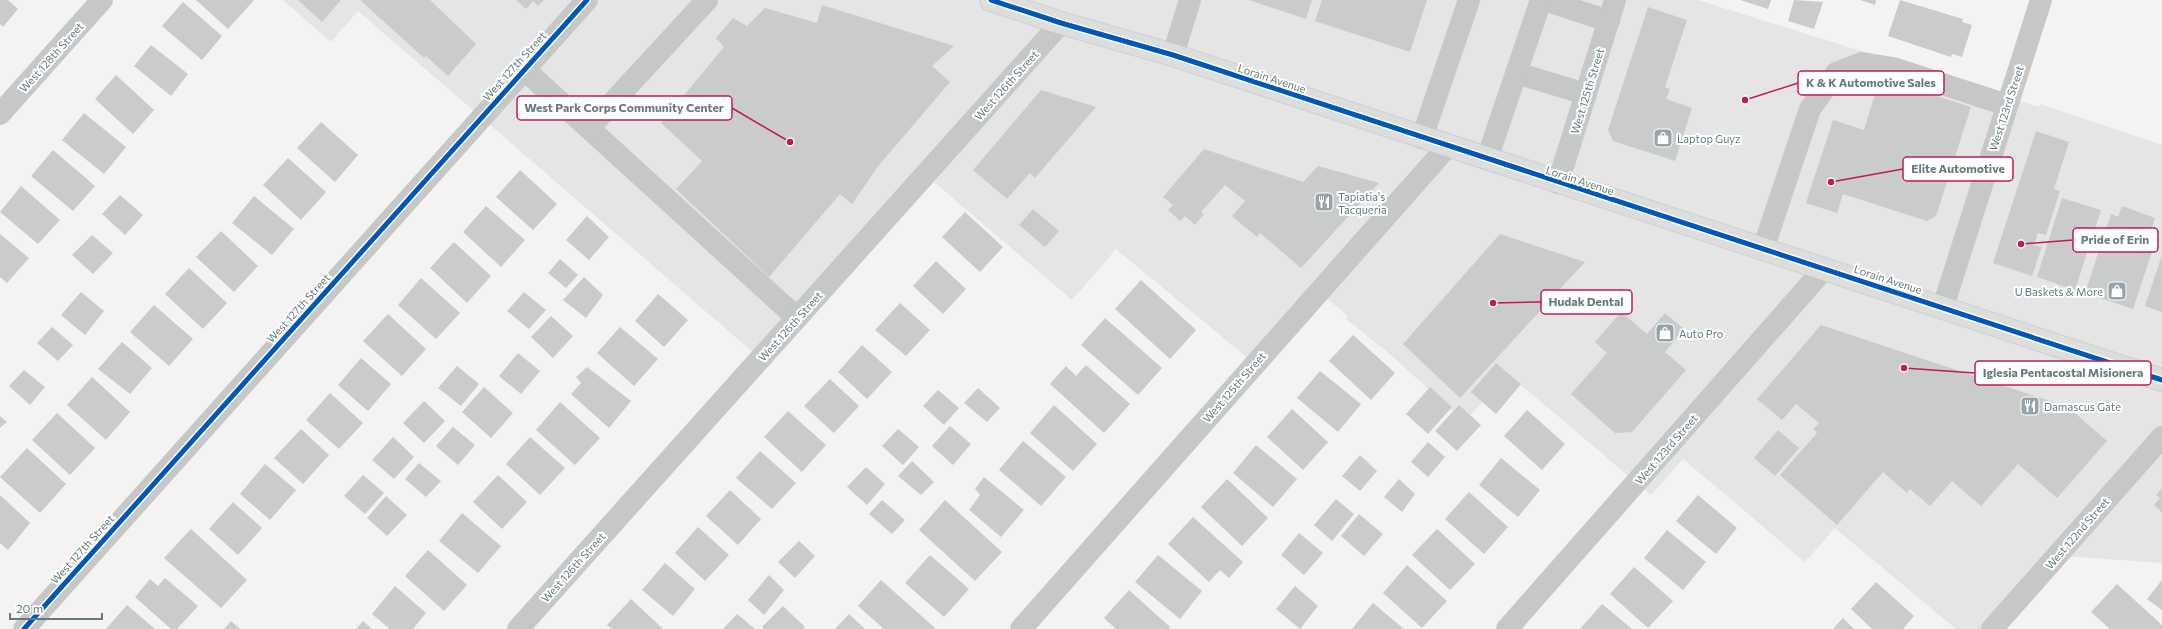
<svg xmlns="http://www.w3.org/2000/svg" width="2162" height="629" viewBox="0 0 2162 629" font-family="Commissioner,sans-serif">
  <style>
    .built { fill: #e4e5e4 }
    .building { fill: #cacbcb }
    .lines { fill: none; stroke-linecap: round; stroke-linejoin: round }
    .major-casing { stroke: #d0d0d0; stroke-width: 24 }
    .minor { stroke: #c6c8c8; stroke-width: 22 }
    .major { stroke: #dcdddd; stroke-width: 22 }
    .cycleway-casing { stroke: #fff; stroke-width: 8 }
    .cycleway { stroke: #0057b8; stroke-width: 5 }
    .labels { text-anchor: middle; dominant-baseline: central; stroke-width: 4; stroke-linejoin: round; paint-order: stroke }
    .street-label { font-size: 11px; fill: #647981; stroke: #fff }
    .poi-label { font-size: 11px; fill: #647981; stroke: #fff; text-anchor: start }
    .leader { fill: none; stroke: #c2185b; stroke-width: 1.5 }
    .callout-dot { fill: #c2185b; stroke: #fff; stroke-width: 1.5 }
    .callout { fill: #fff; stroke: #c2185b; stroke-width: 1.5 }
    .callout-label { font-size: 12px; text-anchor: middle; font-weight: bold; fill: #647981 }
  </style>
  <rect width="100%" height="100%" fill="#f4f3f2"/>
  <polygon class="built" points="283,0 1698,0 2039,107 2040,104 2162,145 2162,563 2065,556 2000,629 1956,629 1835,528 1805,562 1683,459 1651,495 1508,374 1464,422 1391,355 1346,319 1348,316 1325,297 1262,370 1116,249 1072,300 934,182 769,366 358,11 331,42"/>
  <g class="building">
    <polygon points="0,0 8,0 18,9 3,27 0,24"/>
    <polygon points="196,0 254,0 228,29"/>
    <polygon points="298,0 341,0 322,22"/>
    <polygon points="360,0 430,0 476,44 448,76 426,56 424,58"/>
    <polygon points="516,0 544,0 538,6 533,1 526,9"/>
    <polygon points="1249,0 1312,0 1306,19"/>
    <polygon points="1322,0 1427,0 1410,52 1315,21"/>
    <polygon points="1740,0 1771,0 1768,9"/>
    <polygon points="1794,0 1823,2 1814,29 1788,21"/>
    <polygon points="1860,0 1876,0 1875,5"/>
    <polygon points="1900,0 1963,19 1962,22 1972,25 1962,57 1952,54 1951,57 1888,36"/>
    <polygon points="183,2 222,36 202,60 162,26"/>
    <polygon points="822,5 954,46 932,66 950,82 879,165 852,204 840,194 769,277 676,189 702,161 661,123 724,47 716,38 733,18 747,26 765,8 817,23"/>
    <polygon points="1648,7 1687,20 1665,87 1670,89 1666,99 1692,108 1675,161 1613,141 1608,130"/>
    <polygon points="151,45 188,74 171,96 134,66"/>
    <polygon points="116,75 154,110 133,134 95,99"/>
    <polygon points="1880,78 1971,107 1936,216 1927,221 1843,194 1837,213 1806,203 1833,120 1864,130"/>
    <polygon points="1041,90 1096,107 1035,178 1030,173 1007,199 973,170"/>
    <polygon points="84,113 126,147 104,174 62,140"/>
    <polygon points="321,122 358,155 335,182 297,148"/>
    <polygon points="2036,131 2069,142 2054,189 2060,191 2046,235 2038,233 2034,245 2042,247 2032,276 1993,263"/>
    <polygon points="1204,149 1303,182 1318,166 1379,183 1301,268 1260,233 1257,237 1232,216 1245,201 1225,185 1201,212 1204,214 1195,225 1185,216 1180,221 1168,210 1173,205 1163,197"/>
    <polygon points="53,150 95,186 73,211 31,176"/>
    <polygon points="288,158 326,192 301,220 263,185"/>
    <polygon points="520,170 557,204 533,230 496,197"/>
    <polygon points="21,186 60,220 38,244 0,212"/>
    <polygon points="120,195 143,215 125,235 102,214"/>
    <polygon points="254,196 294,229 272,255 232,223"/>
    <polygon points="2062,198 2101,210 2075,290 2037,277"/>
    <polygon points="486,206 525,240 501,267 463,232"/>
    <polygon points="2122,206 2155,218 2152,228 2159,230 2133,309 2085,293 2111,214 2118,217"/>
    <polygon points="1033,209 1059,231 1045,247 1019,225"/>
    <polygon points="965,212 1003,247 980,272 942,237"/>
    <polygon points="587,216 609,237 589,260 566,240"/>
    <polygon points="221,231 258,266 234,292 196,257"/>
    <polygon points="0,234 29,258 7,283 0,277"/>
    <polygon points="1500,234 1585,262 1460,398 1403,344"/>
    <polygon points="92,235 113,253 93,274 72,255"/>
    <polygon points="454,242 491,276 467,303 430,268"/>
    <polygon points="2162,255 2162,312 2145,306"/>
    <polygon points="560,259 578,275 566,288 548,273"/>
    <polygon points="936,261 966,289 943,314 913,286"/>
    <polygon points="189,268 227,303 203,329 165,294"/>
    <polygon points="584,277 603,295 586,318 563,300"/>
    <polygon points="421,278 460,313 436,339 398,305"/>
    <polygon points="1141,280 1196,330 1170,359 1115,309"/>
    <polygon points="81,292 104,311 85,335 61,315"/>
    <polygon points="524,292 546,310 529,329 507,311"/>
    <polygon points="658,294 688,320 664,347 635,321"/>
    <polygon points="900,303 930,330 906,356 875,330"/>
    <polygon points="154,305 193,339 169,366 130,332"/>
    <polygon points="1621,312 1647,334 1665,313 1684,329 1665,352 1686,370 1632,432 1615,433 1571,394 1607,353 1595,342"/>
    <polygon points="388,314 426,349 402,376 363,341"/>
    <polygon points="551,316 573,336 553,358 531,337"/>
    <polygon points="1105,318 1162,368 1138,395 1081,345"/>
    <polygon points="1821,325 2068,407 2107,441 2057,498 2018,464 1981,506 1952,481 1930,506 1910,489 1907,493 1883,472 1837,525 1780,475 1817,433 1813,429 1819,423 1796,404 1782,420 1757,399"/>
    <polygon points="52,327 73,345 58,361 37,343"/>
    <polygon points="620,327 658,359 634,386 597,353"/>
    <polygon points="1353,335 1395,373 1371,400 1329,361"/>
    <polygon points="122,342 152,368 130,394 98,369"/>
    <polygon points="862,345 892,372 867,399 838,372"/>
    <polygon points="518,353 540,371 521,394 499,376"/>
    <polygon points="361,358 391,384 368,411 338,385"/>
    <polygon points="1496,363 1521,384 1496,414 1471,392"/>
    <polygon points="1086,365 1130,404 1104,433 1050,384 1066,366 1076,376"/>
    <polygon points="457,366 479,384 461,406 438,388"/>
    <polygon points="587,367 631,401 609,428 571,394 581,383 576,377"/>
    <polygon points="24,370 45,387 30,405 9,386"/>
    <polygon points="1320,371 1361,404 1338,432 1297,398"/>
    <polygon points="92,377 130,412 106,440 67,405"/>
    <polygon points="830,379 859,406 834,433 804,406"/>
    <polygon points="484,387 513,413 491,438 462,412"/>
    <polygon points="1430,387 1452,407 1428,434 1406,414"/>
    <polygon points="978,388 1000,408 987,422 964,403"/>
    <polygon points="938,390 959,408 944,425 923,406"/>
    <polygon points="330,393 363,423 339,449 306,420"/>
    <polygon points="424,401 445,421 424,443 403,423"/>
    <polygon points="560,402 600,438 575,465 536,430"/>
    <polygon points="1054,405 1097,444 1073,471 1030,433"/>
    <polygon points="1459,405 1481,425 1457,451 1435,431"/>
    <polygon points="1292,409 1328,442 1303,470 1267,437"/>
    <polygon points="1527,410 1565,444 1542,470 1504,436"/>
    <polygon points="788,411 826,445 802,472 764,437"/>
    <polygon points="57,413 95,448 70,475 32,440"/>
    <polygon points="0,416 7,422 0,428"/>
    <polygon points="950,426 971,444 953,465 932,446"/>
    <polygon points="453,427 475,445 458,465 436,446"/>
    <polygon points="301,429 329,455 303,484 274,458"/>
    <polygon points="898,429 919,447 903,465 882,446"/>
    <polygon points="1778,430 1799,448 1775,476 1754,458"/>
    <polygon points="393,437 414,457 394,479 372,460"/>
    <polygon points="530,437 565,468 540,495 506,464"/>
    <polygon points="1023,441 1066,477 1041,506 999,470"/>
    <polygon points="1428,442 1445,457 1428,477 1411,462"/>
    <polygon points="1256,445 1297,479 1273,507 1233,473"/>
    <polygon points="27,448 66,484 40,513 0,477"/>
    <polygon points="760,451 796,483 772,509 736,478"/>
    <polygon points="1360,455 1377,471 1360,491 1342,476"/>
    <polygon points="1501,458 1540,490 1518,517 1479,485"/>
    <polygon points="912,461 934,482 921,495 898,476"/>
    <polygon points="419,463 441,481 426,497 405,479"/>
    <polygon points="265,464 296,490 270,520 240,494"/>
    <polygon points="866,467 885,484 867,505 847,487"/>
    <polygon points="363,475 384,493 365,514 344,496"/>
    <polygon points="498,475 527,502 502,529 473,502"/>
    <polygon points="984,477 1024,510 1001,537 969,510 980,495 975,489"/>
    <polygon points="1227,479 1268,518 1242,546 1201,507"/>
    <polygon points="1399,479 1415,494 1402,512 1384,497"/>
    <polygon points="2162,488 2162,512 2154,505 2160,498 2156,495"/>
    <polygon points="730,490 761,519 738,545 706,516"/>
    <polygon points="1469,492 1508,527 1484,554 1445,519"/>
    <polygon points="0,495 30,523 8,550 0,543"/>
    <polygon points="1698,495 1737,528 1716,554 1676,521"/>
    <polygon points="386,496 407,515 387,536 367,518"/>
    <polygon points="1336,499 1354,514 1332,541 1314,525"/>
    <polygon points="882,500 905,520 892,534 869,514"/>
    <polygon points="945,500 1002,552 975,581 919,530"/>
    <polygon points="233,502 262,528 238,555 209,529"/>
    <polygon points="462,513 501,546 478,573 439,541"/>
    <polygon points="1359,514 1383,534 1364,556 1341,536"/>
    <polygon points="1193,517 1243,562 1229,578 1220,570 1209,582 1168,544"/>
    <polygon points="698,527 729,555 705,581 675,553"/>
    <polygon points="191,529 247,580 221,608 164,558"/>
    <polygon points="1437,529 1475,564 1450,590 1412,555"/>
    <polygon points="1667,530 1706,562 1683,590 1644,558"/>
    <polygon points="1299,533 1323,553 1304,575 1281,555"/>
    <polygon points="799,541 815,556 795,578 778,562"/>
    <polygon points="428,550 467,585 444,611 405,576"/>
    <polygon points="930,555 969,589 944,617 905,583"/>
    <polygon points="1158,555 1202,591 1180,619 1135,582"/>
    <polygon points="665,563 695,589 673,616 642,590"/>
    <polygon points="1407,565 1447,601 1422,628 1383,593"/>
    <polygon points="1634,567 1673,601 1648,628 1610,594"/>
    <polygon points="769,575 784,590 764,615 748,600"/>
    <polygon points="165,578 198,606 177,629 171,629 135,597 150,579 158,586"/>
    <polygon points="881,580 935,628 934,629 884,629 858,606"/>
    <polygon points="2162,580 2162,610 2147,599"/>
    <polygon points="1876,582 1914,616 1903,629 1872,629 1851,609"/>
    <polygon points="2117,584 2162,625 2162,629 2110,629 2091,612"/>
    <polygon points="395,586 426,613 413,629 390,629 372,614"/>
    <polygon points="1295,586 1318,606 1300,629 1276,609"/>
    <polygon points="1129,590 1170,627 1169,629 1116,629 1104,618"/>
    <polygon points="631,599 662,628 661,629 612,629 607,625"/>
    <polygon points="1373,603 1404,629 1352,629"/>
    <polygon points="1602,604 1632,629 1580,629"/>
    <polygon points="127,605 155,629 106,629"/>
    <polygon points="783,606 805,627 803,629 764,629 762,627"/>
    <polygon points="737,614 755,629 723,629"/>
    <polygon points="849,614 865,629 835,629"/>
    <polygon points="1843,618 1854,629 1833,629"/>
    <polygon points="231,621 240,629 224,629"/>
    <polygon points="363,621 372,629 356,629"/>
  </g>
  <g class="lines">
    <g class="major-casing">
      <polyline id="major" points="991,0 1061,23 1173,55 2162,380"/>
    </g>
    <g class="minor">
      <polyline points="1544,0 1609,21"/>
      <polyline points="1173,55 1190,0"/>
      <polyline points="525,70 797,318"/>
      <polyline points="1517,73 1586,94"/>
      <polyline points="0,114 102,0"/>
      <polyline points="589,128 707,0"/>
      <polyline points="1422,138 1469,0"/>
      <polyline points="1487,159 1541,0"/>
      <polyline points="1558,183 1615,0"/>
      <polyline points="1763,249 1810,109 1836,73 1862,63 1893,68 2007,105"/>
      <polyline points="1943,307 2041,0"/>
      <polyline points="24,629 587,0"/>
      <polyline points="518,629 1061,23"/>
      <polyline points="1021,629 1448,146"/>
      <polyline points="1507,629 1824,269"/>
      <polyline points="1992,629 2162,437"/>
    </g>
    <use href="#major" class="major"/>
    <g class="cycleway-casing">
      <g id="cycleway">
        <polyline points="991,0 1061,23 1173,55 2162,380"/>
        <polyline points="24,629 587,0"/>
      </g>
    </g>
    <use href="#cycleway" class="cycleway"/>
  </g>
  <defs>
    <g id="shop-square" transform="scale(1)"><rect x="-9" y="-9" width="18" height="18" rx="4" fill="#96a4a9" stroke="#fff"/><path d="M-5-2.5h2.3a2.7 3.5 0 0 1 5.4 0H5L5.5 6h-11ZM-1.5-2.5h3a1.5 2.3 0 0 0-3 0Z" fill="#fff"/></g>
    <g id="restaurant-square" transform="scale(1)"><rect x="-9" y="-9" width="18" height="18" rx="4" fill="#96a4a9" stroke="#fff"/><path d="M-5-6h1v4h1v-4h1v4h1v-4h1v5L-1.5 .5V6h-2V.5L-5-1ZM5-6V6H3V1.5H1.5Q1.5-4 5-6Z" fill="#fff"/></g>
  </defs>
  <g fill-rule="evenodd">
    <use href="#shop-square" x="1663" y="138"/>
    <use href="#restaurant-square" x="1324" y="202"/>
    <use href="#shop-square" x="2117" y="291"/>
    <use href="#shop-square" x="1665" y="333"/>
    <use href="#restaurant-square" x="2030" y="406"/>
  </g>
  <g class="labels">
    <g class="street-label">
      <text transform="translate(51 57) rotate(-48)">West 128th Street</text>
      <text transform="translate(514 66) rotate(-48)">West 127th Street</text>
      <text transform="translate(1272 78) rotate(18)">Lorain Avenue</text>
      <text transform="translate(1006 85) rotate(-48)">West 126th Street</text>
      <text transform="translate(1587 91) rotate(-73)">West 125th Street</text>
      <text transform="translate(2006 108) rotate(-72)">West 123rd Street</text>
      <text transform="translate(1580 180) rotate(18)">Lorain Avenue</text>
      <text transform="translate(1888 279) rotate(18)">Lorain Avenue</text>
      <text transform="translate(298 308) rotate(-48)">West 127th Street</text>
      <text transform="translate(790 326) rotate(-48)">West 126th Street</text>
      <text transform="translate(1234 387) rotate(-49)">West 125th Street</text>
      <text transform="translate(1666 449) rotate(-49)">West 123rd Street</text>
      <text transform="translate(2077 533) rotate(-49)">West 122nd Street</text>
      <text transform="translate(82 549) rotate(-48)">West 127th Street</text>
      <text transform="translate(573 567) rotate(-48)">West 126th Street</text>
    </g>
    <g class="poi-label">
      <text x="1677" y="138">Laptop Guyz</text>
      <text x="1338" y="196">Tapiatia's<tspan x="1338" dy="13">Tacqueria</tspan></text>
      <text x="2103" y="291" text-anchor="end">U Baskets &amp; More</text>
      <text x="1679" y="333">Auto Pro</text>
      <text x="2044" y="406">Damascus Gate</text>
    </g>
  </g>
  <path class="leader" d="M1745 100L1798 83M790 142L732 108M1831 182L1903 169M2021 244L2073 240M1493 303L1541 302M1904 368L1975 373"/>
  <g class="callout-dot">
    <circle cx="1745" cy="100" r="4"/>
    <circle cx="790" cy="142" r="4"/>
    <circle cx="1831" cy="182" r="4"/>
    <circle cx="2021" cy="244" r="4"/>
    <circle cx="1493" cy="303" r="4"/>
    <circle cx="1904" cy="368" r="4"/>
  </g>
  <g class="callout">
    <rect x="1798" y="71" width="146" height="24" rx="4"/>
    <rect x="517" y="96" width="215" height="24" rx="4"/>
    <rect x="1903" y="157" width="110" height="24" rx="4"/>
    <rect x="2073" y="228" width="85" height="24" rx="4"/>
    <rect x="1541" y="290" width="91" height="24" rx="4"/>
    <rect x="1975" y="361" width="176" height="24" rx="4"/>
  </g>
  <g class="callout-label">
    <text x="1871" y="87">K &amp; K Automotive Sales</text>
    <text x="624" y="112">West Park Corps Community Center</text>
    <text x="1958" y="173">Elite Automotive</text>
    <text x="2115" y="244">Pride of Erin</text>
    <text x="1586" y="306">Hudak Dental</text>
    <text x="2063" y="377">Iglesia Pentacostal Misionera</text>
  </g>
  <path d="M10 613v6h92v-6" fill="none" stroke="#647981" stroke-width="2"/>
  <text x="16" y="613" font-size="12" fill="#647981" stroke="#ffffff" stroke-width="3" paint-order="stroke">20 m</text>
</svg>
